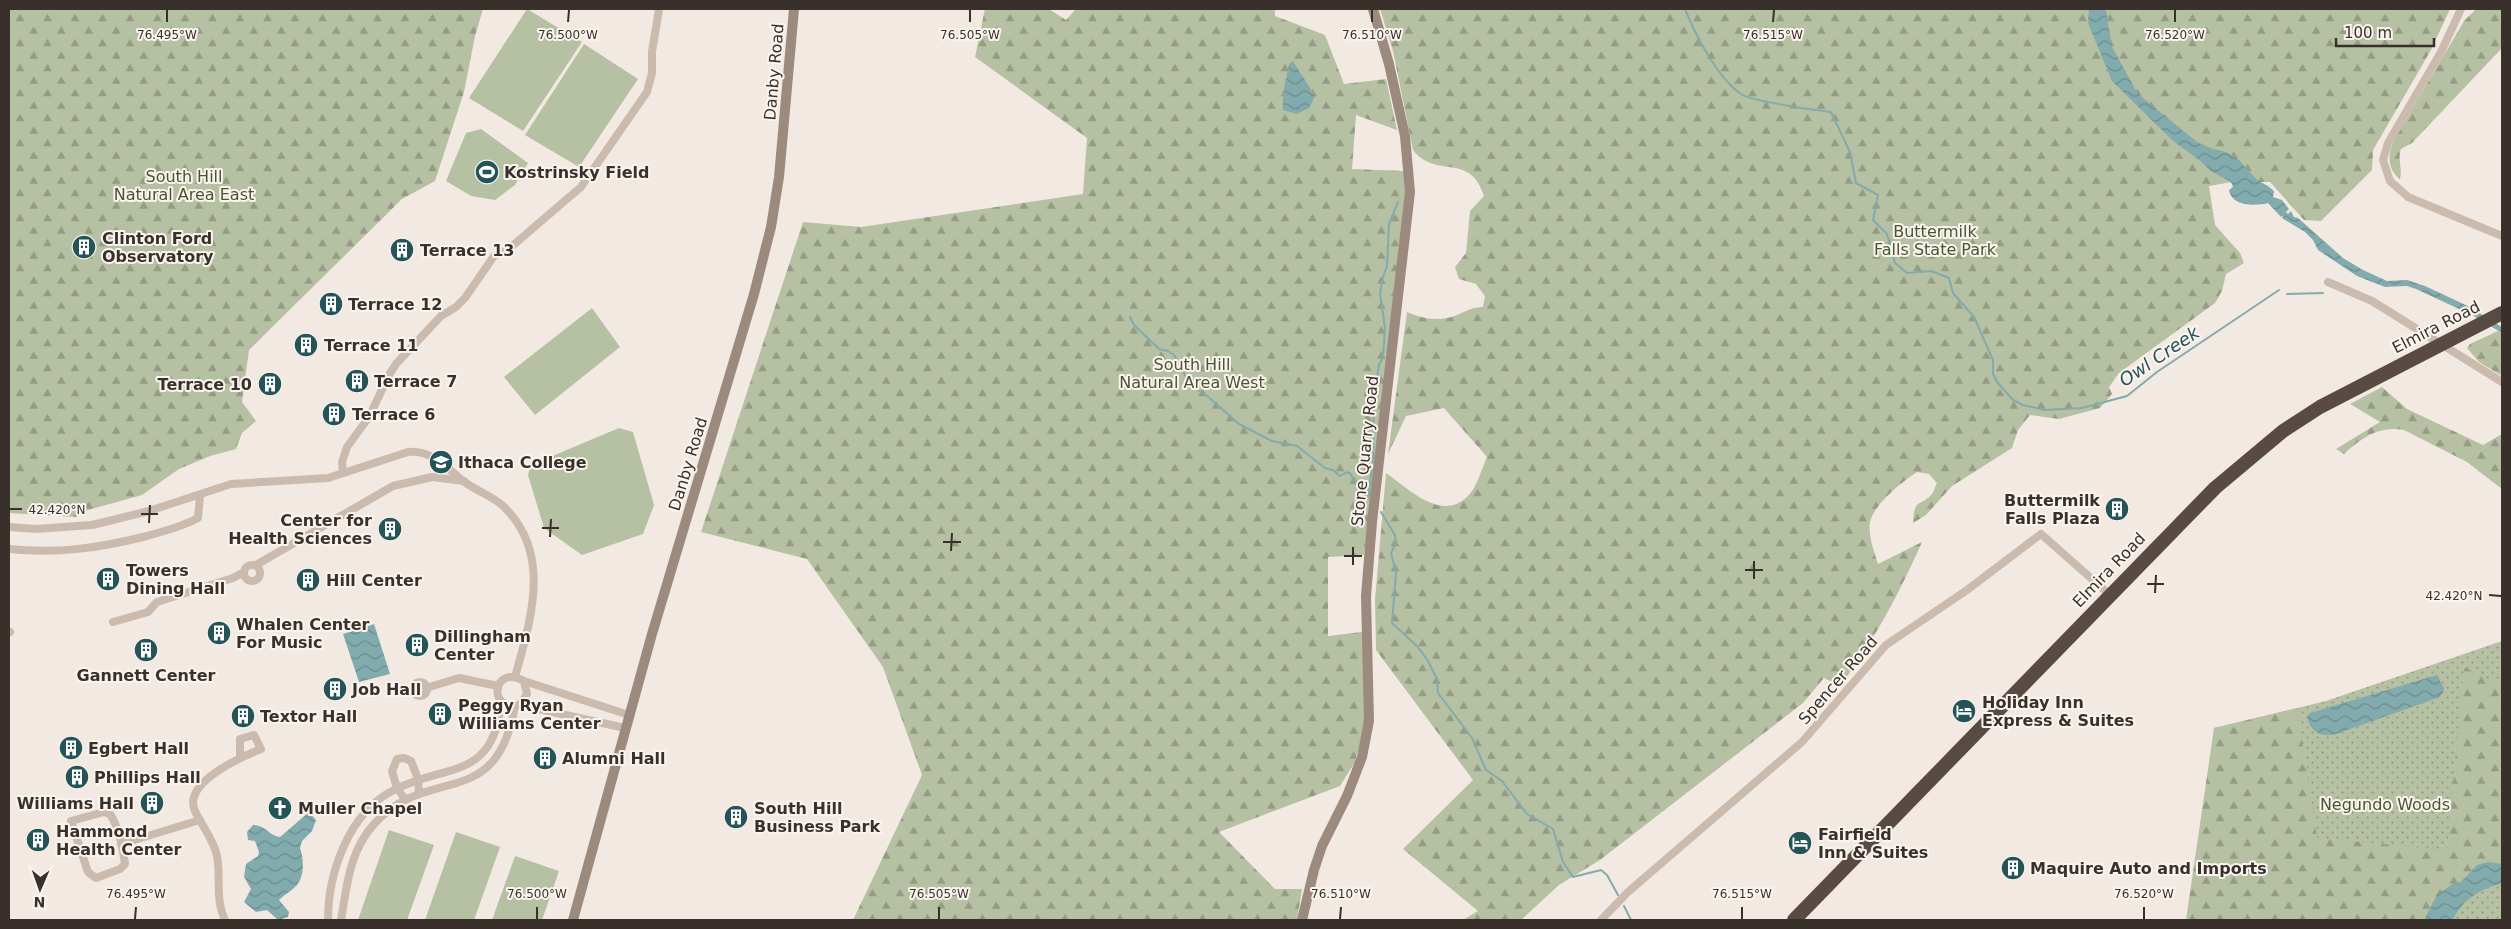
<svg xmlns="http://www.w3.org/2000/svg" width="2511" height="929" viewBox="0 0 2511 929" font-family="'DejaVu Sans',sans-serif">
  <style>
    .green { fill: url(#green-dots) }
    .forest { fill: url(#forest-firs) }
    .pitch { fill: #b6c0a2 }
    .water { fill: url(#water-waves) }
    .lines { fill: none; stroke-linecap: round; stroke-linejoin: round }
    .stream { stroke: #82abad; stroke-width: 2 }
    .street { stroke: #cabbae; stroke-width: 8 }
    .secondary { stroke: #9d8a7f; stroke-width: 10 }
    .highway { stroke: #594a44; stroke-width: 14 }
    .ticks { fill: none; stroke: #39302c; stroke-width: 2 }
    .labels { text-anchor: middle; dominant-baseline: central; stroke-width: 4; stroke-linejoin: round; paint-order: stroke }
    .street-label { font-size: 16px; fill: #39302c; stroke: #faf4ee }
    .poi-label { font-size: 16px; font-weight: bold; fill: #39302c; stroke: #faf4ee; text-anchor: start }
    .park-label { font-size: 16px; fill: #485531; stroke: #faf4ee }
    .water-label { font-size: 18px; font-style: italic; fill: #245458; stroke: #faf4ee }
    .ticks-label { font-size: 12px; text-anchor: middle; fill: #39302c; stroke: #faf4ee; stroke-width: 4; stroke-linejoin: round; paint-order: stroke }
  </style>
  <defs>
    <pattern id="green-dots" width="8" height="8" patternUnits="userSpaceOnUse" patternTransform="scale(1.25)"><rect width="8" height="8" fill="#b6c0a2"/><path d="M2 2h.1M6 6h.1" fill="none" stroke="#959c84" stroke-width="1.8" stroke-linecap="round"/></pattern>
    <pattern id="forest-firs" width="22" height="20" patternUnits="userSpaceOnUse" patternTransform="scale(1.25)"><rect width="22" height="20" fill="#b6c0a2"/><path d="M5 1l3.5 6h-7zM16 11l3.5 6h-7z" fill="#959c84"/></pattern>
    <pattern id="water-waves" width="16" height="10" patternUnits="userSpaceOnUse" patternTransform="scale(1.25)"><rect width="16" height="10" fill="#82abad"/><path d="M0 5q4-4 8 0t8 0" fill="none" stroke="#6b8c8d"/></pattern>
  </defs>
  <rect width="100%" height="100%" fill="#f2eae2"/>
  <polygon class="green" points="2502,641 2502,920 2212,920 2214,728 2326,701"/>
  <g class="forest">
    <polygon points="9,9 483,9 475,36 464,92 435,181 402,199 249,350 242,402 256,421 242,433 236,449 210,456 179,469 142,495 88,510 76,517 9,513"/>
    <polygon points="985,9 1049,9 1066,20 1076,9 1275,9 1275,16 1325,35 1344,84 1386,79 1397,130 1356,115 1352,169 1405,171 1406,204 1364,555 1328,557 1328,636 1362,632 1367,716 1355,762 1340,786 1219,832 1275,889 1302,889 1297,920 853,920 922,775 883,667 807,559 701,532 803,222 861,227 1083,194 1087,138 975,57"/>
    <path d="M1380,9H2450L2431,50L2373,150L2372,170L2321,221L2304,220L2270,182H2232L2209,186L2215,225L2240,253L2244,263L2226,274L2222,291L2215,303L2119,373L2109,387L2112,394L2100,408L2059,419L2030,415L2018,430L2012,448L1952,486L1926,515L1913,523C1914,497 1921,507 1932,494C1934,492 1935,486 1937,483L1929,474L1917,472C1903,481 1874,504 1870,522C1868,536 1874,551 1878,564L1922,542C1899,594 1874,641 1840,686L1824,678L1803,703L1600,860L1559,885L1521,920H1463L1478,911L1403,849L1473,780L1376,650L1375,600L1386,473C1408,488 1441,523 1468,496C1477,487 1482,468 1487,457L1444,408L1406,416L1388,454L1407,312C1422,319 1441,322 1457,315C1467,311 1472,307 1483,307L1485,296L1476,284L1459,279L1455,267L1466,253L1470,211L1484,196C1470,151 1436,180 1413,150L1393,51Z"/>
    <path d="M2476,9H2502V48L2412,143L2401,149C2397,160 2403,168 2400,179C2387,169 2388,155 2393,142L2464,21Z"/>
    <polygon points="2498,331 2502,333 2502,376 2479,362 2467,348 2470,344"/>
    <path d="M2382,387L2407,409L2483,445L2502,434V489L2467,462L2404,430C2380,425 2361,438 2344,454L2336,449L2380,422L2350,404Z"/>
    <path d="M2464,667L2502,686V864C2479,861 2479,867 2463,881C2460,883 2456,883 2452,885C2437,892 2431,905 2424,920H2186L2214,728L2297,708L2317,838L2447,850Z"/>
  </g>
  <g class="pitch">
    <polygon points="527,9 582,42 523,131 469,98"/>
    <polygon points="584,44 638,79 579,167 525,135"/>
    <polygon points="481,129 528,163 515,185 495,200 471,196 446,181 466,133"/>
    <polygon points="592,308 620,347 535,415 504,377"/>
    <polygon points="619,428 633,432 654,505 643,534 582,555 544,528 528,475 531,465"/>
    <polygon points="389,830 434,845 407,920 358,920"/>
    <polygon points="456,832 500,847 474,920 425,920"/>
    <polygon points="515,856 559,871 542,920 492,920"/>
  </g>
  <g class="water">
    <path d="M2089,9L2106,10L2112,47L2138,94L2197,142L2213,149L2226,152L2239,160L2257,180L2268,186L2274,191L2273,197L2282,200L2289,209L2286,212L2288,214L2291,211L2294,217L2298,218L2343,258L2363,270L2387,281L2407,280L2425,286L2470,307L2502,327V333L2472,315L2416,289L2407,286L2385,287L2357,276L2318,250L2313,240L2305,232L2282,218L2284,215L2281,217L2268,203C2256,206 2232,207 2229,190L2233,187L2231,182L2211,171L2199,160L2172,140L2112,81L2088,23Z"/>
    <path d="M1293,61L1315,96L1309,108L1297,114L1283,110C1282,91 1286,81 1289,64Z"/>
    <polygon points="374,624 390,674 359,682 343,634"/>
    <path d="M2437,675L2444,689L2440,697L2336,734C2321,737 2311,733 2307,717L2310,713Z"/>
    <path d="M309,812L316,820L312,831L302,841L300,848C304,859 305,878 295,887C290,892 284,895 279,900L289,912L288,917L278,920L267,910L256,912L244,902L251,889L244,877L246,864L258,856L259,852L255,841L248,840L247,832L253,825C266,825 269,836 280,837Z"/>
    <path d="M2488,862L2502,864V883C2481,889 2462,899 2453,920H2424L2437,895L2451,885L2461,882L2477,865Z"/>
  </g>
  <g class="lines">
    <g class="stream">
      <path d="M1685,9C1696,36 1717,77 1741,94C1751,101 1816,110 1831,112L1850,152L1856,183L1878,195L1873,220L1887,234L1895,263L1907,273L1931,271L1949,278L1953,293L1974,317L1993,360V374L1997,382L2013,400L2023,405L2045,410L2082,408L2127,396L2157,372L2279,290"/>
      <polyline points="2287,294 2323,293"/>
      <polyline points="1130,317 1134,325 1159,349 1168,351 1174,355 1191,386 1206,395 1239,424 1272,441 1297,446 1325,468 1333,470 1340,476 1347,472 1351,474 1354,482 1368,499"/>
      <polyline points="1368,499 1373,458 1374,396 1379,365 1383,357 1385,328 1380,293 1383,277 1387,266 1389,224 1398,202"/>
      <polyline points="1381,512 1395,535 1396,543 1391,553 1396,573 1392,623 1418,647 1428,661 1437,679 1438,693 1472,738 1486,770 1502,781 1527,814 1553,829 1563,862 1573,877 1601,870 1607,875 1618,895"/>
      <polyline points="1624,906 1631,920"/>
    </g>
    <g class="street">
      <polyline points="2461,9 2441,52 2388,143 2383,160 2390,181 2408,197 2502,236"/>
      <polyline points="2328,282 2372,301 2502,382"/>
      <polyline points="343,473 342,462 347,447 369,417 389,375 396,364 441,316 456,307 465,298 494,256 511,247 581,187 647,92 652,73 652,52 659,9"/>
      <path d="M9,527L36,529L92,525L149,511L231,484L328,478L408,452C432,450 446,467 463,481C475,490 490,495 502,505C553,552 531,619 515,677"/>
      <path d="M9,549C57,554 100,548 147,536C164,531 182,527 198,518L200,496"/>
      <circle cx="252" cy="573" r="8"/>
      <polyline points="256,565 393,486 432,477 464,481"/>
      <polyline points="113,622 148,612 157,602 233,578 244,572"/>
      <polyline points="9,632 10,632"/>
      <path d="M524,681L527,694L520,705C487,713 492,663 524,681L629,715"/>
      <circle cx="420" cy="689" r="7"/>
      <polyline points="426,688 459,678 498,686"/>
      <polyline points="520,705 625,728"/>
      <polyline points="405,799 397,788 392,771 397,759 404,758 411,761 418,779 419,793"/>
      <path d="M104,812L110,814C119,828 123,848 125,864L120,869L96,878L88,872L71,821Z"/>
      <polyline points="121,844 200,820"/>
      <path d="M225,920C215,900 221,877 217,856C214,840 202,826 195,811C182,783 241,757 261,749L254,735L240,739V758"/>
      <path d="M328,920C328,873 349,812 394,790C446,763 494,781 501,702"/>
      <path d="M341,920C347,886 349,852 374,824C429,763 496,814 515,706"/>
      <polyline points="1601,920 1628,892 1802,742 1886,645 1967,590 2041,534 2110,595"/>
    </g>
    <g class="secondary">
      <polyline points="573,920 652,634 754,294 771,227 779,177 794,9"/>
      <polyline points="1302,920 1314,870 1322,846 1347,796 1362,757 1369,721 1366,596 1372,522 1410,192 1405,136 1389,64 1373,9"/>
    </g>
    <polyline class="highway" points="1794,920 2215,488 2283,431 2320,407 2502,313"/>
  </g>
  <path class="ticks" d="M167,22V10M568,22L569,10M970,22V10M1372,22V10M1773,22L1774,10M2175,22V10M10,509H22M141,514H158M149,523L150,505M542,528H559M550,537L551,519M943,542H961M951,551L952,533M1344,556H1362M1353,565V547M1745,570H1763M1754,579V561M2147,584H2164M2155,593L2156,575M2489,595L2501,596M135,919L136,907M537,919V907M939,919V907M1340,919L1341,907M1742,919V907M2144,919V907"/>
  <defs>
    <g id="stadium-disc" transform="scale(1.25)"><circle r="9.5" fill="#245458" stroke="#faf4ee"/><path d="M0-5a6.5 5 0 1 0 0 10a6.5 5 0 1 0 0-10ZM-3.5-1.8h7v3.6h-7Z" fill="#fff"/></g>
    <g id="building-disc" transform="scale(1.25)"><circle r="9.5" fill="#245458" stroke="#faf4ee"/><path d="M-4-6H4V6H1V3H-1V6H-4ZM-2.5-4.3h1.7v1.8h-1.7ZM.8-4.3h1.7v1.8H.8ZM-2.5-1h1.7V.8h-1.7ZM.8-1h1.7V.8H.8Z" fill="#fff"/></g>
    <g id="university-disc" transform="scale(1.25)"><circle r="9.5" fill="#245458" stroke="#faf4ee"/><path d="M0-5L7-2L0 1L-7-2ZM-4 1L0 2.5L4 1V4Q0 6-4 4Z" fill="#fff"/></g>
    <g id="hotel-disc" transform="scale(1.25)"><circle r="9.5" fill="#245458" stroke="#faf4ee"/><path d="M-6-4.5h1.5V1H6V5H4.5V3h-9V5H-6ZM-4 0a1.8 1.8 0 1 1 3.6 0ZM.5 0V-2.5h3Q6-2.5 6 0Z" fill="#fff"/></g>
    <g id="church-disc" transform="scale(1.25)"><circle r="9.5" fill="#245458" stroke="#faf4ee"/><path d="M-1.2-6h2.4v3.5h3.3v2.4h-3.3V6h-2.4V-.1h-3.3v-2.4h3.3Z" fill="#fff"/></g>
  </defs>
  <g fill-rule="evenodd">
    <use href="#stadium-disc" x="487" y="172"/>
    <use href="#building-disc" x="84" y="247"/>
    <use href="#building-disc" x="402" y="250"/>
    <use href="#building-disc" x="331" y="304"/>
    <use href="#building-disc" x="306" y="345"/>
    <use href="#building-disc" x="357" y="381"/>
    <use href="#building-disc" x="270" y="384"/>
    <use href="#building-disc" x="334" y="414"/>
    <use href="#university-disc" x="441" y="462"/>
    <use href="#building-disc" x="2117" y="509"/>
    <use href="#building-disc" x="390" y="529"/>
    <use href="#building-disc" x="108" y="579"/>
    <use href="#building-disc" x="308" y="580"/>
    <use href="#building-disc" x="219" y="633"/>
    <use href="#building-disc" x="417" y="645"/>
    <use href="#building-disc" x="146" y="650"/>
    <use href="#building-disc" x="335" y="689"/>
    <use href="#hotel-disc" x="1964" y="711"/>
    <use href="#building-disc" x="440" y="714"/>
    <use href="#building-disc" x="243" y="716"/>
    <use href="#building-disc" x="71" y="748"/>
    <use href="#building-disc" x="545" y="758"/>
    <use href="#building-disc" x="77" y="777"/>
    <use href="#building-disc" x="152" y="803"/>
    <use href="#church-disc" x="280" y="808"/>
    <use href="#building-disc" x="736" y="817"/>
    <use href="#building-disc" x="38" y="840"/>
    <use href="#hotel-disc" x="1800" y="843"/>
    <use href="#building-disc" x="2013" y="868"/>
  </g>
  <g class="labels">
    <g class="street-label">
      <text transform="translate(774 72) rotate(-85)">Danby Road</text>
      <text transform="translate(2436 327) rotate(-27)">Elmira Road</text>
      <text transform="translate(1365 451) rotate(-84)">Stone Quarry Road</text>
      <text transform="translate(688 464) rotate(-73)">Danby Road</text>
      <text transform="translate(2109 570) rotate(-46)">Elmira Road</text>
      <text transform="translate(1838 680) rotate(-49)">Spencer Road</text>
    </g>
    <g class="poi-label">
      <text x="504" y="172">Kostrinsky Field</text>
      <text x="102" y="238">Clinton Ford<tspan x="102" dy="18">Observatory</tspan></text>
      <text x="420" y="250">Terrace 13</text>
      <text x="348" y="304">Terrace 12</text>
      <text x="324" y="345">Terrace 11</text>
      <text x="374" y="381">Terrace 7</text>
      <text x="252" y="384" text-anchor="end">Terrace 10</text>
      <text x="352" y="414">Terrace 6</text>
      <text x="458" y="462">Ithaca College</text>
      <text x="2100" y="500" text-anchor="end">Buttermilk<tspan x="2100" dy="18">Falls Plaza</tspan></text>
      <text x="372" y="520" text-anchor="end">Center for<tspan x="372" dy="18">Health Sciences</tspan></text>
      <text x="126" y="570">Towers<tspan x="126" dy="18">Dining Hall</tspan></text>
      <text x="326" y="580">Hill Center</text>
      <text x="236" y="624">Whalen Center<tspan x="236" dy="18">For Music</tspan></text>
      <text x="434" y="636">Dillingham<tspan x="434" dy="18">Center</tspan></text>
      <text x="146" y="675" text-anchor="middle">Gannett Center</text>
      <text x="352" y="689">Job Hall</text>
      <text x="1982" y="702">Holiday Inn<tspan x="1982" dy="18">Express &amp; Suites</tspan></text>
      <text x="458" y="705">Peggy Ryan<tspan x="458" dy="18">Williams Center</tspan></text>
      <text x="260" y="716">Textor Hall</text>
      <text x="88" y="748">Egbert Hall</text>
      <text x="562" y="758">Alumni Hall</text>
      <text x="94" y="777">Phillips Hall</text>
      <text x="134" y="803" text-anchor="end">Williams Hall</text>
      <text x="298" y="808">Muller Chapel</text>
      <text x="754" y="808">South Hill<tspan x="754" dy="18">Business Park</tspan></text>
      <text x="56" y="831">Hammond<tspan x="56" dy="18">Health Center</tspan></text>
      <text x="1818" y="834">Fairfield<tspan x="1818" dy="18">Inn &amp; Suites</tspan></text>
      <text x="2030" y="868">Maquire Auto and Imports</text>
    </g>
    <g class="park-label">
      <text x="184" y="176">South Hill<tspan x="184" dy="18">Natural Area East</tspan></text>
      <text x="1935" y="231">Buttermilk<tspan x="1935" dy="18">Falls State Park</tspan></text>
      <text x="1192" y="364">South Hill<tspan x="1192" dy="18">Natural Area West</tspan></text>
      <text x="2385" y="804">Negundo Woods</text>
    </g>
    <g class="water-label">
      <text transform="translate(2159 356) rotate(-34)">Owl Creek</text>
    </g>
  </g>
  <g class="ticks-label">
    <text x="167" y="39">76.495°W</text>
    <text x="568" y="39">76.500°W</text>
    <text x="970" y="39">76.505°W</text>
    <text x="1372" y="39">76.510°W</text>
    <text x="1773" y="39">76.515°W</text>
    <text x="2175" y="39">76.520°W</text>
    <text x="57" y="514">42.420°N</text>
    <text x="2454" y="600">42.420°N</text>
    <text x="136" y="898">76.495°W</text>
    <text x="537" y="898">76.500°W</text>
    <text x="939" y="898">76.505°W</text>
    <text x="1341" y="898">76.510°W</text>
    <text x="1742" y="898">76.515°W</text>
    <text x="2144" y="898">76.520°W</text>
  </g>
  <rect width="2511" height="929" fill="none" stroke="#39302c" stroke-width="20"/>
  <g transform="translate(40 889) rotate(182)" stroke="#faf4ee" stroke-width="4" paint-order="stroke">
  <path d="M0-4L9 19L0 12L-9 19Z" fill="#39302c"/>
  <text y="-8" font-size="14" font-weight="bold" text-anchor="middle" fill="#39302c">N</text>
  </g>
  <path d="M2336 38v8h98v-8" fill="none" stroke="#39302c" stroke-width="2.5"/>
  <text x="2344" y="38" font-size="15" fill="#39302c" stroke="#faf4ee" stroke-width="4" paint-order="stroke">100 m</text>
</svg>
